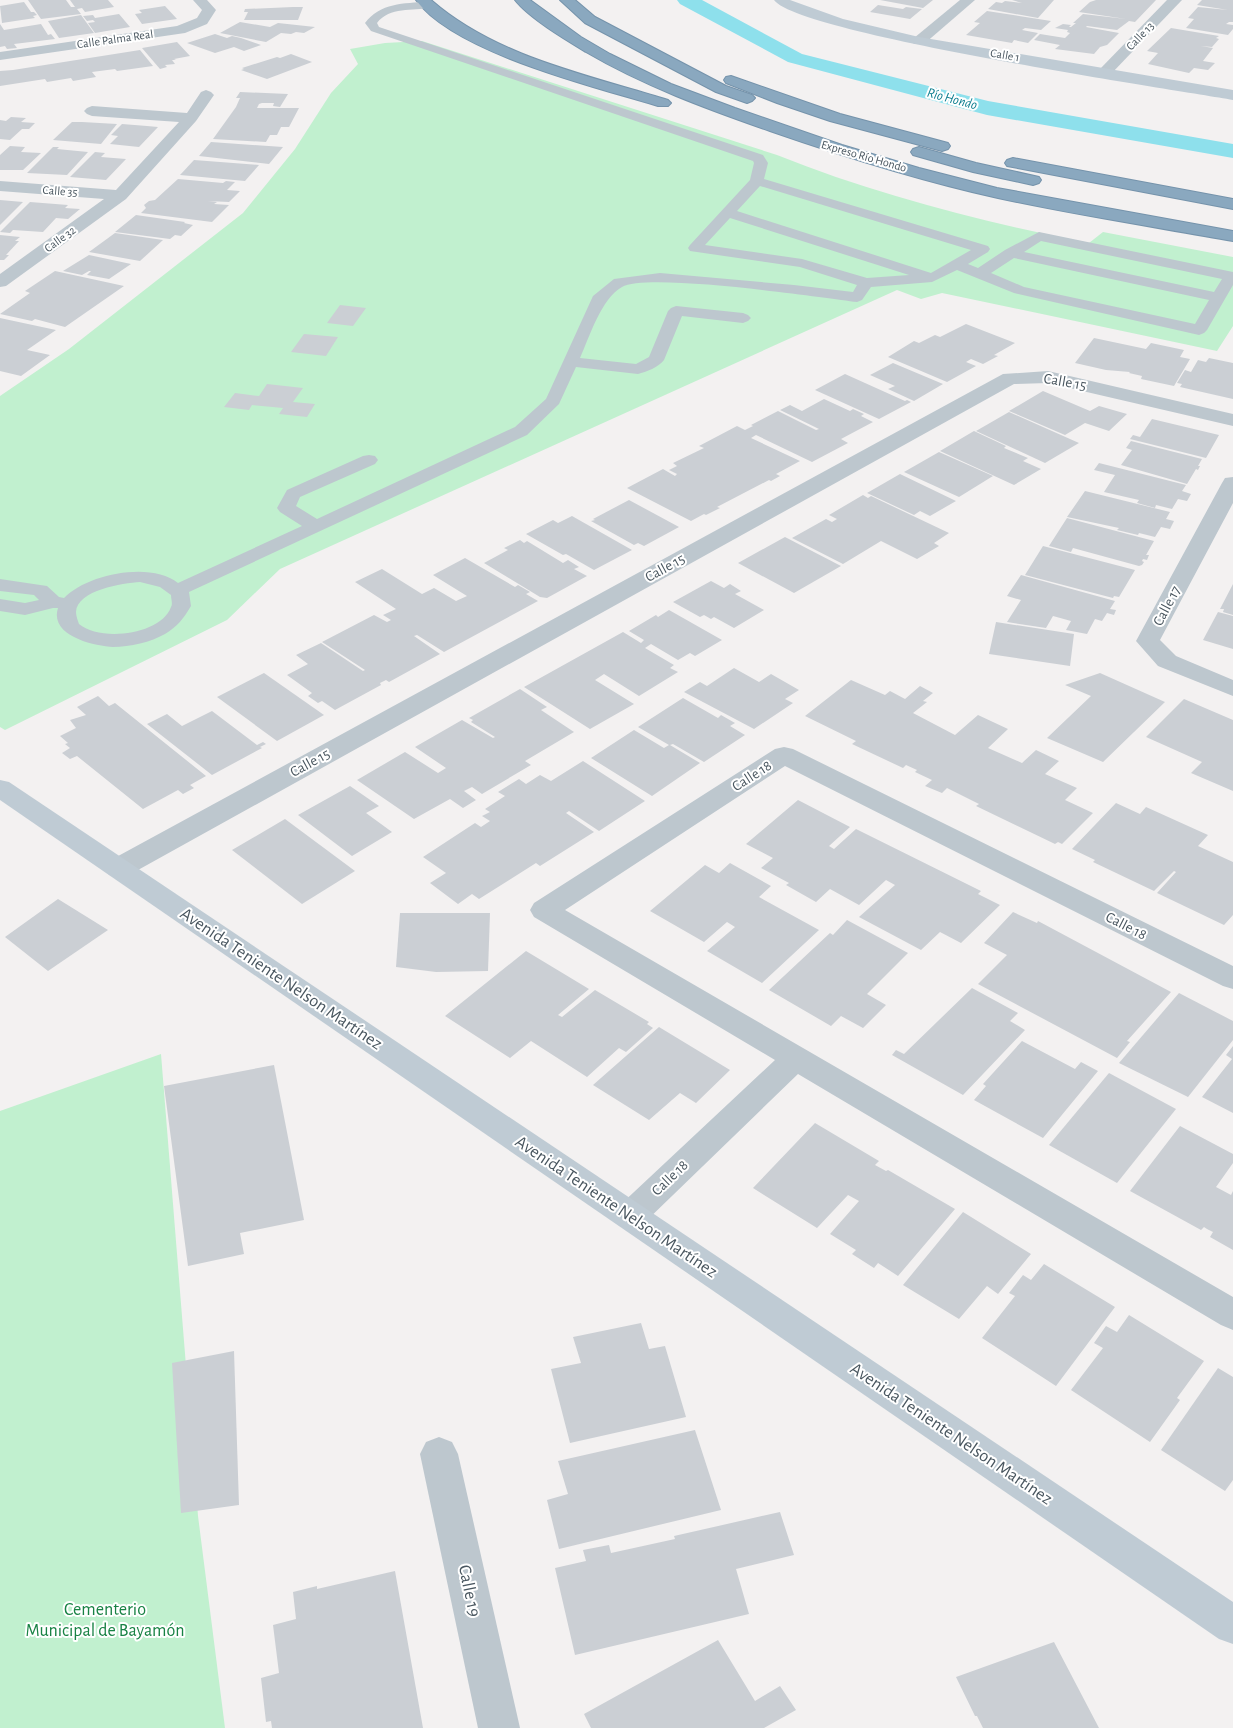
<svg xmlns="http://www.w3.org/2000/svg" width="1233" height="1728" viewBox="0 0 1233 1728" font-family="'Alegreya Sans',sans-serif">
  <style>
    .green { fill: #c1f0cf }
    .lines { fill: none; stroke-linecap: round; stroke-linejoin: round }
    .canal { fill: #8ee0ec; fill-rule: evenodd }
    .building { fill: #cbcfd4 }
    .highway-casing { stroke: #7593ab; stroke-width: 2 }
    .lane { fill: #bdc7ce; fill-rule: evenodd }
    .street { fill: #bdc7ce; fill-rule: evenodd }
    .secondary { fill: #bfcbd4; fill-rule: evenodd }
    .highway { fill: #8aa8bf; fill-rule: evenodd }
    .labels { text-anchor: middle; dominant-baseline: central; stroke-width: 4; stroke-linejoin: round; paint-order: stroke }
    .far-street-label { font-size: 12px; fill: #49565f; stroke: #fff }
    .far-water-label { font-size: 14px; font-style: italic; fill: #0e7e8f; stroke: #fff }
    .street-label { font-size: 15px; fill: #49565f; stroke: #fff }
    .near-street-label { font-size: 18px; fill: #49565f; stroke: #fff }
    .near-park-label { font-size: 18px; fill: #188244; stroke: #fff }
  </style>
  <rect width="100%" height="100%" fill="#f3f1f1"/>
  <g class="green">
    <path d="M422,41L777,155C877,195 983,222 1089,243L1103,232L1233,257V326L1217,351L942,293L921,299L897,290L280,569L227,620L5,730L0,727V396L69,349L243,213L295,149L331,93L358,64L350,49L385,43Z"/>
    <polygon points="161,1054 198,1516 225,1728 0,1728 0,1111"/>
  </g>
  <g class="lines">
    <polygon class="canal" points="677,0 702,0 802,54 988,101 1233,144 1233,158 987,115 788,62 680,4"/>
  </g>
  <g class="building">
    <polygon points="28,0 66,0 71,7 75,7 70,0 108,0 114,7 85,12 82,8 77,9 81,14 41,19"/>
    <polygon points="880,0 933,0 923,8"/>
    <polygon points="1012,0 1054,0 1038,18 988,9 996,2 1002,3 1005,1 1022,3"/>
    <polygon points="1096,0 1156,0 1135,22 1129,21 1117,30 1087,26 1086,27 1119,33 1107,45 1100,47 1094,54 1055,49 1060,45 1034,40 1040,34 1065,38 1070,33 1067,32 1068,30 1055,28 1063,24 1071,25 1069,27 1071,27 1076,23 1073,23 1083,14 1126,19 1079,12 1090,2"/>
    <polygon points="1202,0 1233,0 1233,22 1229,22 1226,24 1233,25 1233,29 1228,35 1186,28 1194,19 1188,18 1198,7 1228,10 1197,5"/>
    <polygon points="24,2 31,12 34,12 37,15 33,16 35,18 2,23 0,6"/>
    <polygon points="878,5 903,9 906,7 922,9 910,19 870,12"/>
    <polygon points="165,6 177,19 142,24 135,14 142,13 139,10"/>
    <polygon points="293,7 303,7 298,20 244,20 248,12 244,12 245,9"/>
    <polygon points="987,11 1051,21 1041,30 1025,28 1022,30 1038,33 1028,43 1014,40 1012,43 966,35 980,23 974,22"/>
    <polygon points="119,14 130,27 95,33 88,23 95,22 93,20 87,21 83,16 93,15 95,18"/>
    <polygon points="81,15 94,33 59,38 48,21"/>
    <polygon points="240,22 270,27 278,23 315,27 304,33 296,32 291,34 281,33 266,42 220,33"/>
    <polygon points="0,24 4,30 41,24 48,35 51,34 55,39 14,44 17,48 7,49 5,46 0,47"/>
    <polygon points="1171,28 1219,36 1216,38 1219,39 1212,47 1201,46 1213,48 1203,61 1215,63 1208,70 1194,68 1189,73 1148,64 1158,53 1147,51"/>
    <polygon points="215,34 227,38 232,36 241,38 261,45 244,51 234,47 215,53 187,43"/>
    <polygon points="177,42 190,56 174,59 176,60 172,60 175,64 165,65 167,67 160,69 142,48"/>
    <polygon points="140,50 153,66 117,71 115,69 92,72 96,77 73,81 71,78 47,82 45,79 0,86 0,71 13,70"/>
    <polygon points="291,54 312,62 267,79 241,70 244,69 242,68 277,57 280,58"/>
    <polygon points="240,92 288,94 280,107 273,106 274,103 262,103 259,104 257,108 299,108 289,127 281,127 277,135 270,135 266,142 213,139 236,107 240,98 236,98"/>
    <polygon points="11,117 26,118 21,122 35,123 29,129 22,129 10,140 0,139 0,120 6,121"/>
    <polygon points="72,122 82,122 117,124 101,144 53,140"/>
    <polygon points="122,124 147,126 158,127 139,147 110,144 118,136 111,135"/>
    <polygon points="211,142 283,147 269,164 199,156"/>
    <polygon points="10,146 25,147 21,152 41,153 23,170 0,170 0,155"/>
    <polygon points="53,147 59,147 57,149 88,152 67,175 27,173"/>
    <polygon points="95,152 105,153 101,157 126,159 106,180 70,177"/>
    <polygon points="194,160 259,165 245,181 180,175"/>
    <polygon points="178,179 223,183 226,181 235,182 227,190 240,191 229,202 208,201 217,202 214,204 229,205 212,222 141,213 146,208 144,205 149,201 155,200"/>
    <polygon points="0,200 23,202 0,225"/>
    <polygon points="30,202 68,205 65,208 80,209 68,219 56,218 43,232 13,230 10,233 0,232"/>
    <polygon points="136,215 185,222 184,223 193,225 181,236 175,235 170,239 115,232"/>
    <polygon points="115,233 163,240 140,261 89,252"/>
    <polygon points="0,235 20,237 15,241 19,241 6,255 9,255 4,260 0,260"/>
    <polygon points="89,255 131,264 109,279 87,275 91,271 89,271 82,275 63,271"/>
    <polygon points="55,271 124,286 65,327 35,319 32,321 0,314 30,293 25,291"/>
    <polygon points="340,305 366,308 353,326 327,323"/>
    <polygon points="0,318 56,330 27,350 50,355 21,376 0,371"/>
    <polygon points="966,324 1015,343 994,355 998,356 983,364 971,359 966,362 976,366 947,382 888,357 914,341 919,343 935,335 940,337"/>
    <polygon points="304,334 338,337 326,356 291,352"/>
    <polygon points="1094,338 1146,349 1151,343 1184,350 1180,357 1190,359 1174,386 1141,379 1142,376 1129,373 1130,372 1106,370 1075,363"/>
    <polygon points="1209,358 1233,363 1233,399 1180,387 1182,384 1177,383 1185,370 1191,372 1198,360 1206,362"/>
    <polygon points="893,363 943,384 914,401 888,389 895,386 870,375"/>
    <polygon points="845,374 905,401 907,400 911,402 879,419 815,390"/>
    <polygon points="267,384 303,388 293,402 315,404 307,417 279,414 283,408 252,405 249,410 224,407 235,393 259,396"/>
    <polygon points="1043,391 1090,411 1099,406 1127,414 1109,431 1085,423 1065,435 1009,411"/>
    <polygon points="824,399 850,411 853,409 864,414 861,416 873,422 841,439 848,443 812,462 756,435 751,438 800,461 776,474 780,476 771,481 769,480 717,507 720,508 706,515 704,514 691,521 627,488 663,469 675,476 677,474 669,470 677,466 673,463 704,448 699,446 737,426 745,430 753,426 751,425 778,411 816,430 819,429 780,410 790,405 802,411"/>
    <polygon points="1009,412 1079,443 1045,463 976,431"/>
    <polygon points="1152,419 1219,435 1206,458 1130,439 1133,435 1140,437"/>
    <polygon points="974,431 1006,446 1004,448 1028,458 1023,461 1041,469 1014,485 940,451"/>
    <polygon points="1131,441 1202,459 1198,466 1200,466 1198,470 1196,469 1187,484 1121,465 1132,450 1126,448"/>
    <polygon points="939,452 993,476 959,497 904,472"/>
    <polygon points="1099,463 1186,485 1182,491 1191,494 1187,501 1178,499 1172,509 1156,505 1155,508 1137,503 1139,500 1104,492 1115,475 1094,470"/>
    <polygon points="900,474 956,501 930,516 920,511 914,515 867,493"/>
    <polygon points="1085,491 1170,512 1166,519 1174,521 1170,529 1161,527 1155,537 1139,533 1138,535 1117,530 1119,528 1067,517"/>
    <polygon points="863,495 868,498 871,496 949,533 934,543 939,546 917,559 881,541 843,564 792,538 826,519 832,522 837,519 829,515"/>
    <polygon points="629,500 679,527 644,546 638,543 634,545 591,521 595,520 593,519"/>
    <polygon points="572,516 632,550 594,570 566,554 563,555 526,534 553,520 558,523"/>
    <polygon points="1067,518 1154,541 1146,555 1149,555 1147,560 1143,559 1142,561 1144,562 1142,565 1139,566 1073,548 1071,552 1049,546"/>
    <polygon points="785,537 841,566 794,593 738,563"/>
    <polygon points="520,540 524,543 527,541 563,563 568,560 579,567 574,569 587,576 547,598 540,597 484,563 508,550 504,548"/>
    <polygon points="1043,546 1135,570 1119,597 1114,596 1113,598 1025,575"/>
    <polygon points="465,558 515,587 518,585 530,592 526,594 538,601 444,652 417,635 414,636 440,654 389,682 386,680 380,683 381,685 335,710 322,701 318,703 308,696 312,693 287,675 308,664 296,655 321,643 363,671 365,670 322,642 374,615 387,622 391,620 383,615 396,609 355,582 382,569 422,594 434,588 456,601 467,596 433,575"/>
    <polygon points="1021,575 1115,601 1110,609 1116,610 1114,615 1107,613 1102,621 1095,619 1087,634 1066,630 1071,621 1053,616 1046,628 1007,622 1021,600 1007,596"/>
    <polygon points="711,581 724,588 730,584 741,591 735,594 764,610 734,628 714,617 711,619 704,615 700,617 673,602"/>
    <polygon points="1233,584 1233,615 1223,612 1224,609 1220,609"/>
    <polygon points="669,610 722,640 695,656 690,653 678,660 651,644 645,648 674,665 670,668 678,672 639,696 604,674 595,680 634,704 590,729 524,687 623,632 641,643 644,640 629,631 656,615 658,617"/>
    <polygon points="1218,612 1233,616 1233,649 1203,640"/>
    <polygon points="996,622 1074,634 1070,666 989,654"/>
    <polygon points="734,668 759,682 771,674 799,690 785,699 793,703 754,729 684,692 700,682 707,686"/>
    <polygon points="264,673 324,715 277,741 217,697"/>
    <polygon points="1100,673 1165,702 1103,762 1047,738 1091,696 1065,685"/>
    <polygon points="851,680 885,695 890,691 905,699 920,686 933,693 923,701 927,702 913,713 955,735 978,715 1008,729 988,748 1022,763 1036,750 1059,761 1045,774 1077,788 1065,800 1093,813 1062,844 1058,842 1055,844 976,806 979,804 947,788 942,793 925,786 932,780 915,772 917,770 906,765 903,768 852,744 856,741 805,716"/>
    <polygon points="520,689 547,707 541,710 574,732 525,761 531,765 482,794 472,787 464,791 476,800 463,808 450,799 414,819 357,780 405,752 438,773 446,768 415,747 462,720 493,738 495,737 471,722 473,720 469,718"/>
    <polygon points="98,696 109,706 115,703 206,776 190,785 194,788 183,794 178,790 143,809 77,756 70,759 62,753 70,748 65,744 68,743 60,736 76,728 70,720 86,715 77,707"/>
    <polygon points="683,698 718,718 721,715 735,723 730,726 745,735 704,762 673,744 670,745 700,763 652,796 591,758 634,730 664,748 669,745 638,727"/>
    <polygon points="1184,699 1233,720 1233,791 1191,773 1202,762 1146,737"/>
    <polygon points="212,711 257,745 263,742 266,744 260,747 262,748 212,775 147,724 167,714 182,726"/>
    <polygon points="583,761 645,801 599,831 569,811 566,813 594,832 540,866 536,863 479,899 472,894 458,904 430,883 446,873 423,857 475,823 481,827 490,821 482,816 490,812 485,809 505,796 498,792 519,779 526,784 540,775 551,781"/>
    <polygon points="350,786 379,806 366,813 392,832 352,856 298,815"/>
    <polygon points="798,800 850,827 829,846 834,849 856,829 981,891 978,894 1000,905 961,943 940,932 921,950 859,917 895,885 886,880 859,905 830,889 816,902 786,885 789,883 761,868 773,858 746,844"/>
    <polygon points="1116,803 1140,814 1146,807 1208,835 1198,846 1233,862 1233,915 1224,925 1157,893 1176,872 1174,871 1154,891 1093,862 1095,860 1072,849"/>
    <polygon points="285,819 355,871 302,904 232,850"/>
    <polygon points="730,863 771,886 759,897 819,930 762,983 707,951 735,927 727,922 704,942 650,911 705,865 719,873"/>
    <polygon points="58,899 108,930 48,971 5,937"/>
    <polygon points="1013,912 1037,923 1038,921 1171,992 1127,1041 1130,1042 1117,1058 978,984 1007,955 984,943"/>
    <polygon points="400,913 490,913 488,971 436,972 396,967"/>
    <polygon points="847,920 908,953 867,994 886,1005 863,1028 841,1016 831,1026 769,990 830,933 833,935"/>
    <polygon points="526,951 589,989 558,1015 562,1017 595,990 649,1022 647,1024 653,1028 626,1052 619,1048 587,1077 531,1041 510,1058 445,1016"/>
    <polygon points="972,988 1018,1013 1010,1021 1025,1030 963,1095 892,1055 896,1050 904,1054"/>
    <polygon points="1179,993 1233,1021 1233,1040 1188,1097 1119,1063"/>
    <polygon points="659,1027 730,1070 696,1103 680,1093 649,1120 593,1085"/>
    <polygon points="1022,1041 1075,1069 1081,1062 1098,1071 1043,1138 974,1100 986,1086 983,1084"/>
    <polygon points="1233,1046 1233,1113 1202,1097 1232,1059 1226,1055"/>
    <polygon points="274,1065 304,1220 240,1233 244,1254 188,1266 164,1086"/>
    <polygon points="1109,1073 1176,1109 1117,1183 1049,1145"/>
    <polygon points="815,1123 879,1161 875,1165 886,1171 888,1170 955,1209 898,1276 878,1263 874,1268 852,1254 856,1250 830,1234 859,1201 848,1195 817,1228 753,1188"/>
    <polygon points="1180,1126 1233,1154 1233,1163 1216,1187 1231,1195 1233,1191 1233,1250 1210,1237 1213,1232 1207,1229 1204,1227 1201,1230 1130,1191"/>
    <polygon points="963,1212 1031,1254 998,1294 987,1286 959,1319 903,1285"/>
    <polygon points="1044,1264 1115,1307 1056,1386 982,1338 1015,1296 1009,1293 1023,1275 1031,1280"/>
    <polygon points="1129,1315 1204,1361 1177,1398 1180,1400 1150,1442 1071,1390 1103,1348 1094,1343 1106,1326 1117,1332"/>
    <polygon points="641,1323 649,1349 665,1346 686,1417 570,1443 551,1369 581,1363 573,1337"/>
    <polygon points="234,1351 239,1505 181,1513 172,1363"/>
    <polygon points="1218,1368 1233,1377 1233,1480 1225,1491 1161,1450"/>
    <polygon points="695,1430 721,1510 559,1549 547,1500 568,1494 558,1461"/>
    <polygon points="780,1512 794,1555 736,1569 749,1614 575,1655 555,1568 586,1561 583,1550 609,1545 611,1553 675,1539 674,1536"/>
    <polygon points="395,1571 423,1728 272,1728 271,1721 266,1722 261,1678 279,1673 273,1625 296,1619 293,1592 317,1586 317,1589"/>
    <polygon points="718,1640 755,1701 780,1686 796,1710 764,1728 591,1728 584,1714"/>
    <polygon points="1054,1642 1099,1728 983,1728 977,1716 975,1716 956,1677"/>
  </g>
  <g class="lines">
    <g class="highway-casing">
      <g id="highway">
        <path d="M416,0H431C496,57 588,75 668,100L671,103L668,106H658C595,87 455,53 416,0Z"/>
        <path d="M515,0H530L581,37L610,54L671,84L735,108L842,145L919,168L997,188L1233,231V241C1155,227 1076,215 998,198C921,181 845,157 770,131C707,109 644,86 586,52C566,40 529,18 515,0Z"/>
        <polygon points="560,0 575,0 595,17 726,86 752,95 755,98 752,101 747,103 716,92 585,23"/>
        <polygon points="731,76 840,114 948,143 950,146 948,149 942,151 830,121 777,103 726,83 724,80 726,77"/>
        <polygon points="919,147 976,163 1039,177 1041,180 1039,183 1033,185 973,172 913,155 911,152 913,149"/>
        <polygon points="1013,158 1233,199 1233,209 1007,166 1005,163 1007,160"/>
      </g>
    </g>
    <path class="lane" d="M427,2L433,5L431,7C412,12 390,6 377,23L379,27L763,155L768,163L764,179L988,246L990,249L988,252L968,264L978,268L1005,250L1039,232L1233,272V285L1207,330L1204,333L1199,335L1014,293L957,270L932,282L871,287L862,300L857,302C818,297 648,272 622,287C601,299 590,336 580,358L636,364L649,357L668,311L671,308L676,306L743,313L748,315L751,318L748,321L743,323L682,316L664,360C659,367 646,372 638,374L576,367L559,404L527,435L189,592L191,606C184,618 177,627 165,634C151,642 130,647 113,647C94,646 49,636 58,608H53L25,615L0,611V599L25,603L39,600L34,595L0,591V579L47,586L59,597L64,598C87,574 151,561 178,583L302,526L280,512L277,508L287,490L363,456L369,455L375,456L378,460L375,464L300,497L296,506L317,519L515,427L546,399L593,296L614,279L660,273L794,285L853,292L857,285L800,267L690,251L688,248L690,245L750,180L754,163L753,161L371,31L365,23C380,3 404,3 427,2ZM760,186L971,250L931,273L737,211ZM730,218L909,275L867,278L802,259L705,245ZM1041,241L1222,279L1214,292L1024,252ZM1014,258L1209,300L1195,324L1024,287L991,273ZM140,582L160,587L171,595C171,599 173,604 171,607C161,635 100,642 79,624C78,621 76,616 76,612C77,590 123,583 140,582Z"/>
    <g class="street">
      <polygon points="193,0 207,0 216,10 207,24 185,33 0,60 0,52 177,26 197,18 202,10"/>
      <polygon points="960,0 975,0 924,44 914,44 912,41 914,38"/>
      <polygon points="1167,0 1182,0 1110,75 1100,75 1098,72 1100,69"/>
      <polygon points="206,90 211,92 214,95 196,121 126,199 6,286 0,287 0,274 104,199 0,191 0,181 116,190 179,122 92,116 87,114 84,111 87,108 92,106 187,113 201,92"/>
      <polygon points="1048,371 1233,414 1233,426 1048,383 1014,384 129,875 119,877 109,875 105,868 109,861 1003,374"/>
      <polygon points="1233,477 1233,503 1160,640 1176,656 1233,680 1233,696 1158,666 1136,641 1222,483 1225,478"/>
      <polygon points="784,747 793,749 1233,966 1233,989 1223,986 785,766 565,910 1233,1297 1233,1330 1221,1325 798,1074 642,1225 630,1229 618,1225 613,1216 618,1207 775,1060 534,917 530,910 534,903 775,749"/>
      <polygon points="439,1437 452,1442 458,1454 520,1728 478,1728 420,1454 426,1442"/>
    </g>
    <g class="secondary">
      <path d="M774,0H790L843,19L919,37L1233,90V100C1169,89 799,34 774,0Z"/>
      <polygon points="0,780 9,782 1233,1602 1233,1644 1219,1639 0,800"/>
    </g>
    <use href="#highway" class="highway"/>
  </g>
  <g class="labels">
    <g class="far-street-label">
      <text transform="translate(1140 36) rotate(-46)">Calle 13</text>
      <text transform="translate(115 39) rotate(-8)">Calle Palma Real</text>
      <text transform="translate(1005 55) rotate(10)">Calle 1</text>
      <text transform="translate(864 156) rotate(16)">Expreso Río Hondo</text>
      <text transform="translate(60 191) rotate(4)">Calle 35</text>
      <text transform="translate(60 239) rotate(-36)">Calle 32</text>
    </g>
    <g class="far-water-label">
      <text transform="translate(952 99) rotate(15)">Río Hondo</text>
    </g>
    <g class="street-label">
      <text transform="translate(1065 382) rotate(10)">Calle 15</text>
      <text transform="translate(665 568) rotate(-29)">Calle 15</text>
      <text transform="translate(1167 606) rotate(-62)">Calle 17</text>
      <text transform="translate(310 763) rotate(-29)">Calle 15</text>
      <text transform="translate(752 776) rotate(-33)">Calle 18</text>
      <text transform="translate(1126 926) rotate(27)">Calle 18</text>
      <text transform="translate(670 1178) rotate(-44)">Calle 18</text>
    </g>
    <g class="near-street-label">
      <text transform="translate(281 979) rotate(34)">Avenida Teniente Nelson Martínez</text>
      <text transform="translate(616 1207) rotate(34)">Avenida Teniente Nelson Martínez</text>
      <text transform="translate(951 1434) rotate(34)">Avenida Teniente Nelson Martínez</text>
      <text transform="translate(469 1591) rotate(78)">Calle 19</text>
    </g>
    <g class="near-park-label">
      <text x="105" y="1610">Cementerio<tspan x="105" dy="21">Municipal de Bayamón</tspan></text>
    </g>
  </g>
</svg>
